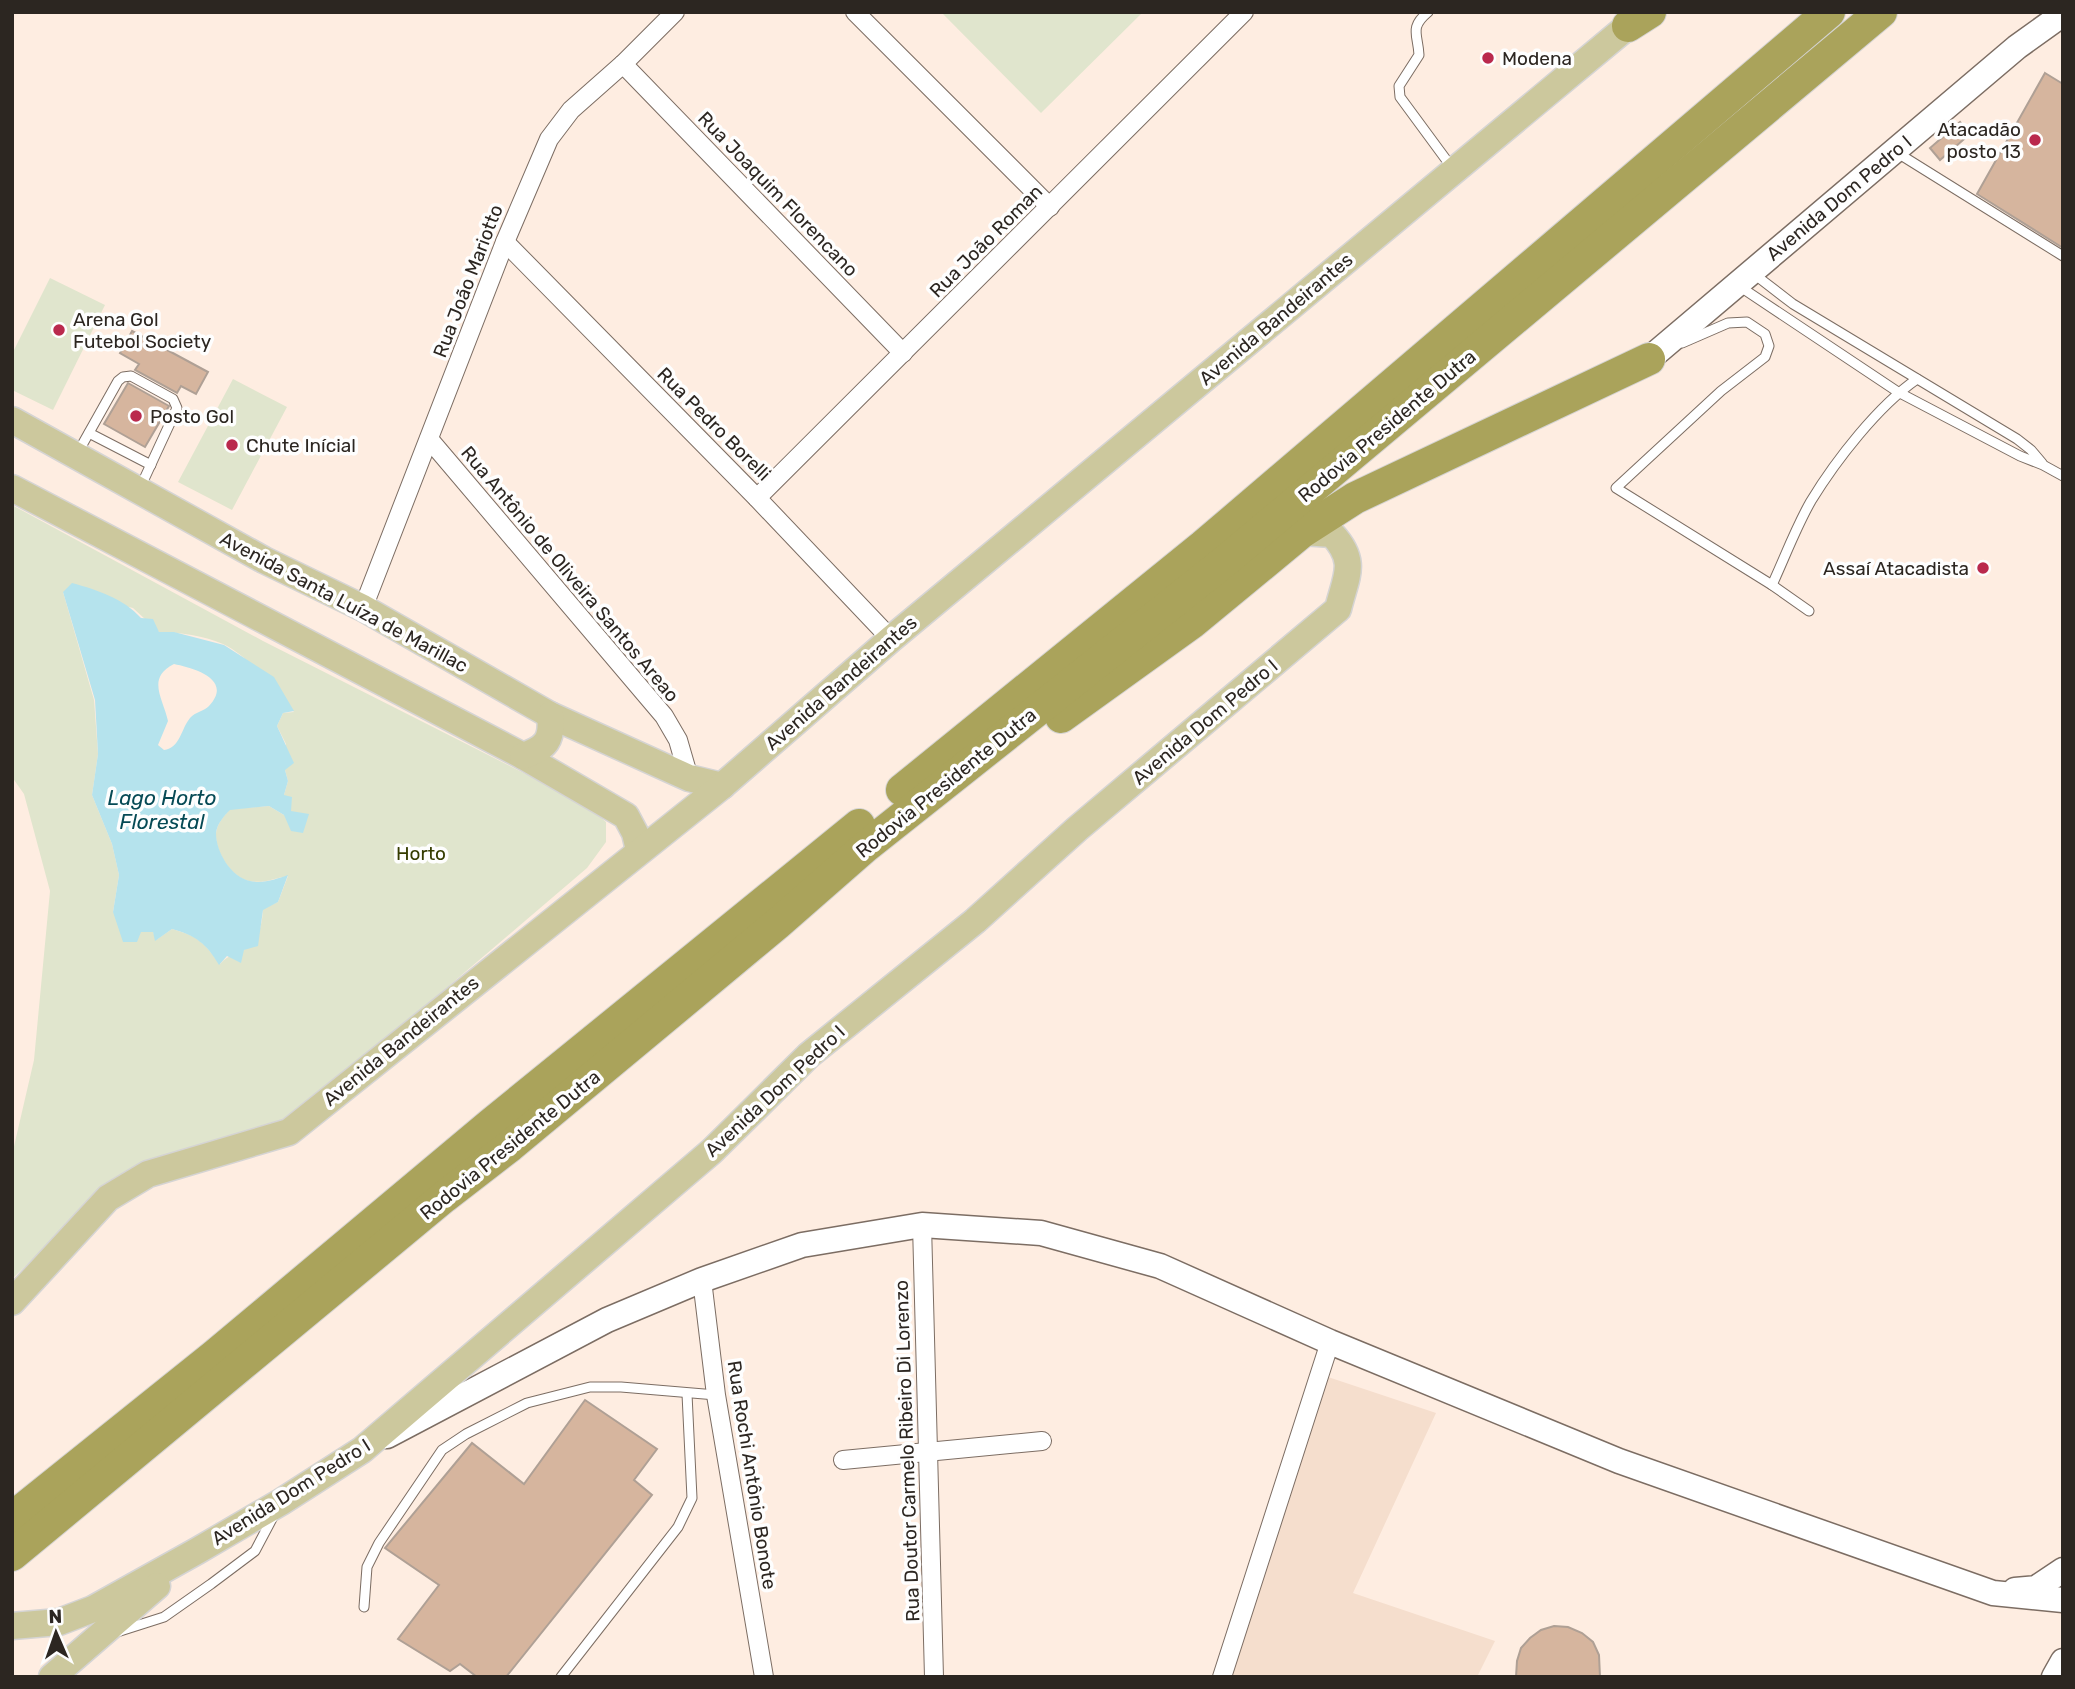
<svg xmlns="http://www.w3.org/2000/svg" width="2075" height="1689" viewBox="0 0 2075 1689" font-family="Rubik,sans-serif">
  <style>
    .built { fill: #f5decd }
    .green { fill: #e0e5cd; fill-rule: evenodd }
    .water { fill: #b5e3ed; fill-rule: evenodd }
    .building { fill: #d6b59e; stroke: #afa095; stroke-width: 2 }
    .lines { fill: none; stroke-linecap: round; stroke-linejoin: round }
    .lane-casing { stroke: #7c6d63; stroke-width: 11 }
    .street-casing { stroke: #7c6d63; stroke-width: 20 }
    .secondary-casing { stroke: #7c6d63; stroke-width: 27 }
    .primary-casing { stroke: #d5d4d3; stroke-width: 29 }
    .highway-casing { stroke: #d5d4d3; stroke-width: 34 }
    .lane { stroke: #fff; stroke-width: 9 }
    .street { stroke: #fff; stroke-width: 18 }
    .secondary { stroke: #fff; stroke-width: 24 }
    .primary { stroke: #ccc89d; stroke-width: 26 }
    .highway { stroke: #aaa35b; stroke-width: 32 }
    .poi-dot { fill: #ba294d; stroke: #fefefe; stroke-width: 2.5 }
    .labels { text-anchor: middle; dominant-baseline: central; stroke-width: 7; stroke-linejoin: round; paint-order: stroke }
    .poi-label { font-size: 19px; fill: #2c2621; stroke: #fefefe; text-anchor: start }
    .street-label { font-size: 19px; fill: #2c2621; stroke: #fefefe }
    .park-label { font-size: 19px; fill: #353c00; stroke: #fefefe }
    .water-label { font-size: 21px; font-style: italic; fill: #064a55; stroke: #fefefe }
  </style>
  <rect width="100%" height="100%" fill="#feede1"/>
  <polygon class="built" points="1328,1377 1436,1413 1353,1593 1495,1641 1477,1677 1231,1677"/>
  <g class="green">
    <polygon points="941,12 1143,12 1041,113"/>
    <polygon points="50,278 105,305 53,410 12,390 12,354"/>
    <polygon points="233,379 287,407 232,510 178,482"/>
    <path d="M12,505L263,641L585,804L606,822V842L587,868L287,1124L99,1196L12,1279V1155L34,1060L50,891L24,794L12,777ZM63,592L133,608L159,632C179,632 205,636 223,644C251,657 273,690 294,712L283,713L277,726L286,744L285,770L288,781L284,795L291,811L284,815L269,806L230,809C224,816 217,824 216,833C215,852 231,877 249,881C263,884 275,878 288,876L278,902L263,909C262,926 259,939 244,950C234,956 229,954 220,964C203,942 200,937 172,929L156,940L153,932H141L113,912L119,875L112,844L92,795L98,754L94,700Z"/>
  </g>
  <path class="water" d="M72,583C97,590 123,598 141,618L153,619L159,632H174L224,645L274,677L294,711L283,713L277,726L294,763L285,770L288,781L284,795L292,797L291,811L309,814L303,833L291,831L284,815L269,806L230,810C224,816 217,824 216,833C216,852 231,877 250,881C263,884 276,879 288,875L278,902L263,910L258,946L244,950L241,963L227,956L219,965C207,944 195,935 172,929L155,941L153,932H141L137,942H123L113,912L119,875L112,844L92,795L98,754L95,700L63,592ZM174,664C193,668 234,679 209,706C204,711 195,712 190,718C181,729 180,748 164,750L158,745L168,721C163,698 146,678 174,664Z"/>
  <g class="building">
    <polygon points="2045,73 2063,84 2063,248 1977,194"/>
    <polygon points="1960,122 1970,134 1940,160 1930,148"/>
    <polygon points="132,331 208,372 196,394 181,386 177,393 135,370 139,364 120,353"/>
    <polygon points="128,383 169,406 145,447 104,424"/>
    <polygon points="585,1400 657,1449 634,1480 652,1495 506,1677 477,1677 460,1664 450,1671 398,1639 439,1585 385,1548 472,1443 524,1484"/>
    <polygon points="1554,1626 1568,1627 1582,1633 1593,1642 1599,1655 1600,1677 1516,1677 1517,1661 1521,1648 1530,1638 1541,1630"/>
  </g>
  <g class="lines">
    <g class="lane-casing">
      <g id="lane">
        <path d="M1428,12C1409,28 1418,34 1419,55L1399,86L1400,97L1453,169"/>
        <polyline points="1896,152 2063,256"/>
        <polyline points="1754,274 1793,304 2017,439 2031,450 2042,463"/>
        <polyline points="1739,286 1898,392 2020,456 2043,465 2063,476"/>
        <polyline points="1682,343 1728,323 1747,322 1765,334 1769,346 1765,357 1721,391 1616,488 1772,585 1809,611"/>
        <polyline points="89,433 151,465"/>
        <polyline points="77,454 118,381 123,377 131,376 173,399 177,408 140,488"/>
        <path d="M1772,585C1785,557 1796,527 1811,501C1836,460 1878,406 1917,379"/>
        <polyline points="364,1607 367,1567 379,1543 442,1450 466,1434 527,1403 590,1387 621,1387 716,1395"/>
        <polyline points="117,1632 164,1617 211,1584 255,1551 274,1515"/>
        <polyline points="561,1677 678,1527 692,1498 687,1394"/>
      </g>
    </g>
    <g class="street-casing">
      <g id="street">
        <polyline points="855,12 1050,207"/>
        <polyline points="623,64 903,353"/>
        <polyline points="505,242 757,498 891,639"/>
        <polyline points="429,439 664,716 678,740 689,778"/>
        <polyline points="757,498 1244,12"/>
        <polyline points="363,608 505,242 549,139 571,110 623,64 675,12"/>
        <polyline points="922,1225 934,1677"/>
        <polyline points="702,1280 716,1395 764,1677"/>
        <polyline points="843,1460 1042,1441"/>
        <polyline points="1222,1677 1330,1342"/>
      </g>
    </g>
    <g class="secondary-casing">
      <g id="secondary">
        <polyline points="1649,359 2017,47 2063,14"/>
        <polyline points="387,1436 607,1320 702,1280 802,1245 922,1225 1041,1233 1160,1266 1330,1342 1619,1461 1993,1593 2063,1600"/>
        <polyline points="2015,1590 2036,1588 2063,1570"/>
        <polyline points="2054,1677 2063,1661"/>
      </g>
    </g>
    <g class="primary-casing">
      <g id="primary">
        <polyline points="12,420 264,560 363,608 550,715 689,778 722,786"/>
        <polyline points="12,488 523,756 626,816 635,833 639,850"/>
        <path d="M523,756C546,748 553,740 550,715"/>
        <polyline points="12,1302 108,1198 148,1174 289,1132 722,786 891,639 1628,26"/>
        <path d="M12,1626L59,1622L93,1609L197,1551L281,1502L362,1450L712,1151L809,1055L975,921L1077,829L1338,609C1346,576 1358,562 1332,534L1302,532"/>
        <polyline points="52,1677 157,1586"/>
      </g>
    </g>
    <g class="highway-casing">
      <g id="highway">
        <polyline points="1628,26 1650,12"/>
        <polyline points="1061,717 1193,622 1302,532 1355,498 1649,359"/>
        <polyline points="902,790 1203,546 1829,12"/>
        <polyline points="12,1518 214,1356 491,1124 859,825"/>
        <polyline points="12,1555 444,1197 510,1146 777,924 865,847 1224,562 1881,12"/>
      </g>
    </g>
    <use href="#lane" class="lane"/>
    <use href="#street" class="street"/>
    <use href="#secondary" class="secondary"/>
    <use href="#primary" class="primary"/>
    <use href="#highway" class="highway"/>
  </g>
  <g class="poi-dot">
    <circle cx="1488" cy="58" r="7"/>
    <circle cx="2035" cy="140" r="7"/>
    <circle cx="59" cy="330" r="7"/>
    <circle cx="136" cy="416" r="7"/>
    <circle cx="232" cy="445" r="7"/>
    <circle cx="1983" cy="568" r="7"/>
  </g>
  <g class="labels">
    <g class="poi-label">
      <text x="1502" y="58">Modena</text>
      <text x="2021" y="129" text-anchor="end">Atacadão<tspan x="2021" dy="22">posto 13</tspan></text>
      <text x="73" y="319">Arena Gol<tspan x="73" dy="22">Futebol Society</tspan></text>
      <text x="150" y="416">Posto Gol</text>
      <text x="246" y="445">Chute Inícial</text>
      <text x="1969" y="568" text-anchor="end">Assaí Atacadista</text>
    </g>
    <g class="street-label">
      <text transform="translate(778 194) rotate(46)">Rua Joaquim Florencano</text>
      <text transform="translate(1839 198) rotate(-40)">Avenida Dom Pedro I</text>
      <text transform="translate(986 241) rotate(-45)">Rua João Roman</text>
      <text transform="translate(468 281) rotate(-69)">Rua João Mariotto</text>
      <text transform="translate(1276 319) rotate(-40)">Avenida Bandeirantes</text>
      <text transform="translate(714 424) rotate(45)">Rua Pedro Borelli</text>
      <text transform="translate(1387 426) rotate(-40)">Rodovia Presidente Dutra</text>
      <text transform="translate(570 574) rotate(50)">Rua Antônio de Oliveira Santos Areao</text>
      <text transform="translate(344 602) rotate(28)">Avenida Santa Luíza de Marillac</text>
      <text transform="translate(841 683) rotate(-41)">Avenida Bandeirantes</text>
      <text transform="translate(1205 722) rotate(-40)">Avenida Dom Pedro I</text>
      <text transform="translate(946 783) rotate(-39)">Rodovia Presidente Dutra</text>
      <text transform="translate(401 1041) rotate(-39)">Avenida Bandeirantes</text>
      <text transform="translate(775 1091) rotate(-43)">Avenida Dom Pedro I</text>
      <text transform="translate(510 1145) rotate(-39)">Rodovia Presidente Dutra</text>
      <text transform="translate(907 1451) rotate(-92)">Rua Doutor Carmelo Ribeiro Di Lorenzo</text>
      <text transform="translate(752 1475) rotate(81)">Rua Rochi Antônio Bonote</text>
      <text transform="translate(291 1492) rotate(-32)">Avenida Dom Pedro I</text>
    </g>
    <g class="park-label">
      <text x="421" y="853">Horto</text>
    </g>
    <g class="water-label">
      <text x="162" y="797">Lago Horto<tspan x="162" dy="24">Florestal</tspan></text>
    </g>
  </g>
  <rect width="2075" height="1689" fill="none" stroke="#2c2621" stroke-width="28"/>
  <g transform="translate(56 1633) rotate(358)" stroke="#fefefe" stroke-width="5" paint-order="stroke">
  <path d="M0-5L12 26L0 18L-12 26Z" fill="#2c2621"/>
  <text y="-10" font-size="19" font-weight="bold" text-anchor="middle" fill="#2c2621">N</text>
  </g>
</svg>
